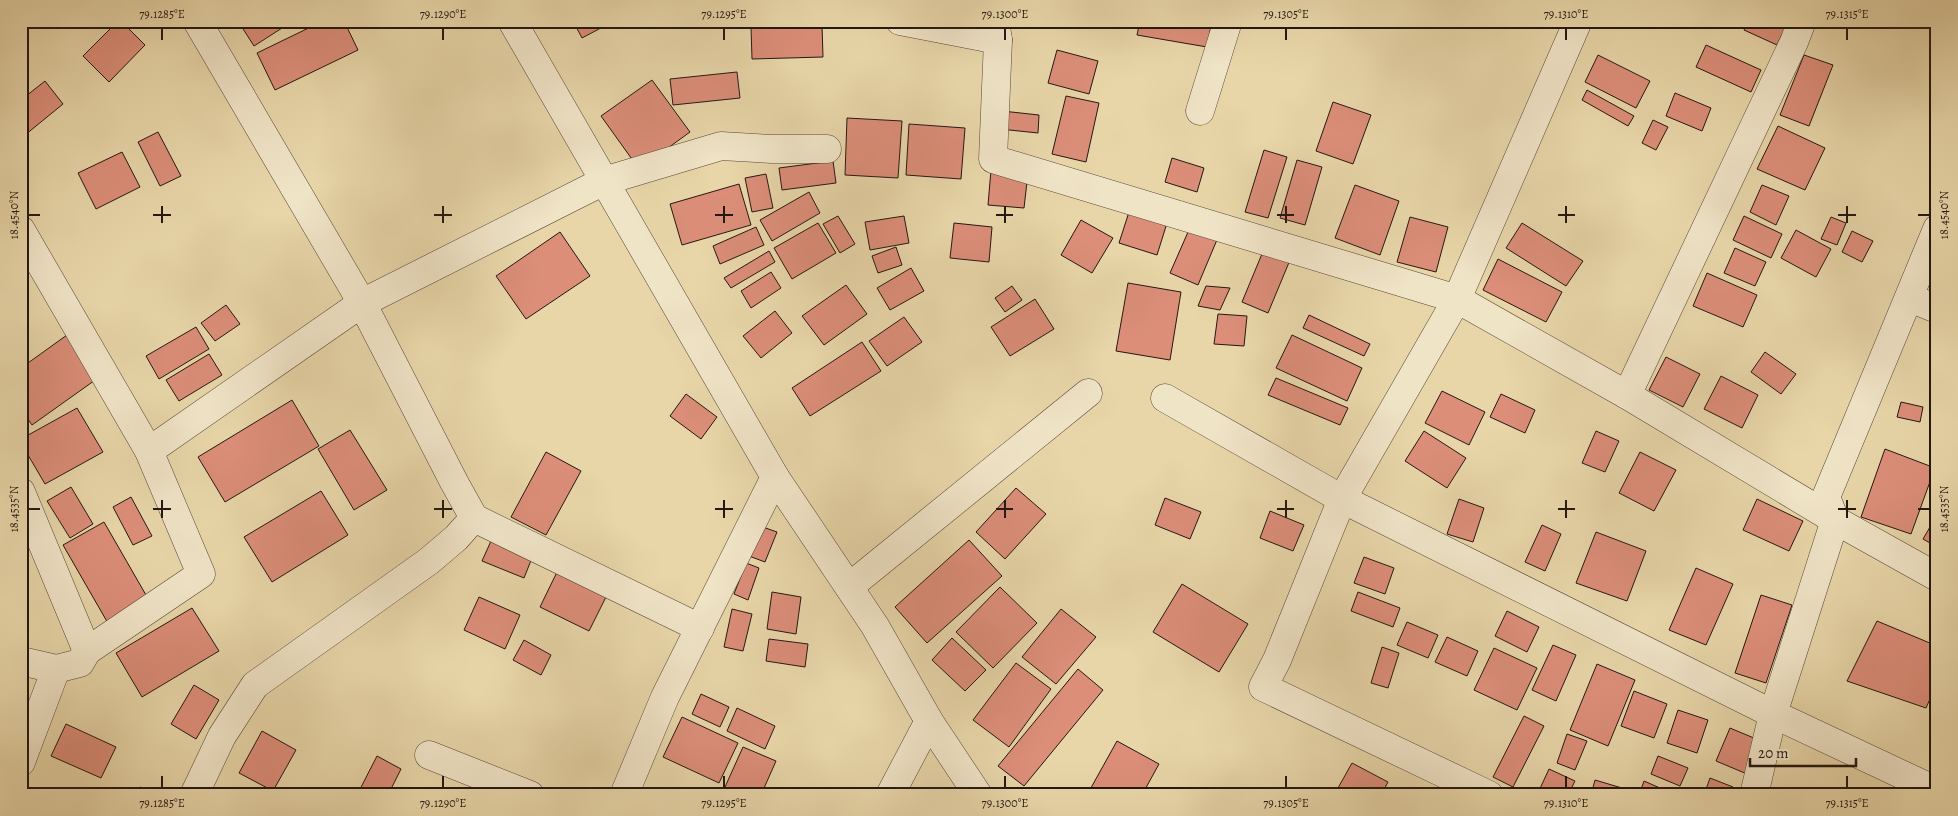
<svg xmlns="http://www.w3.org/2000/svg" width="1958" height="816" viewBox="0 0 1958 816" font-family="Alegreya,serif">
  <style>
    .building { fill: #dc8e79; stroke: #241711 }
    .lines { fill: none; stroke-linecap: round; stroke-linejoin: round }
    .street-casing { stroke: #554737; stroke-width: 29 }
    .street { stroke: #f0e4c7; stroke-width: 28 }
    .ticks { fill: none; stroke: #241711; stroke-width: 2 }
    .neatline { fill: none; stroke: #241711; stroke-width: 2 }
    .ticks-label { font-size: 12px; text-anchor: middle; fill: #241711 }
  </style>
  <rect width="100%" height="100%" fill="#e8d6a9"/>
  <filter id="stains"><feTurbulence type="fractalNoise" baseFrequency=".004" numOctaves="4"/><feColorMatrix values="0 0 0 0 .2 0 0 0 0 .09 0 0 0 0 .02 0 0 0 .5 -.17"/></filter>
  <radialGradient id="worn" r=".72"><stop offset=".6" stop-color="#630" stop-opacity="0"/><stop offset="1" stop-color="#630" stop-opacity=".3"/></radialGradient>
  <g class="building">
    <polygon points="118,21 121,21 145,45 109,82 83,56"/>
    <polygon points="238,21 293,21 254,46"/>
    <polygon points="323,21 344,21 358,50 275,90 257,53"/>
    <polygon points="573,21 614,21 582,38"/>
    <polygon points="1140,21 1212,21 1207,47 1137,35"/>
    <polygon points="1748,21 1781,21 1787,24 1777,45 1744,30"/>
    <polygon points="822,26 823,57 752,59 751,27"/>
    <polygon points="1706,45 1761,70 1751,92 1696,67"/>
    <polygon points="1057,50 1098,61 1089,94 1048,83"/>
    <polygon points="1598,55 1650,81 1636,108 1585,82"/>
    <polygon points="1804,55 1833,65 1809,126 1780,115"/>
    <polygon points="737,72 740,98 673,105 670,79"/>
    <polygon points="652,80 690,132 639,169 601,116"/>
    <polygon points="45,81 63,104 25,135 21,131 21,100"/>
    <polygon points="1587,90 1634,116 1628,126 1582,100"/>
    <polygon points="1675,93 1711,108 1702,131 1666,116"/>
    <polygon points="1066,96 1099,103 1086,162 1052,154"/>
    <polygon points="1333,102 1371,115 1353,164 1316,151"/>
    <polygon points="1002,111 1039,115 1038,133 1000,129"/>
    <polygon points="847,118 902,121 898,178 845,175"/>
    <polygon points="1653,120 1668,127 1656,150 1642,143"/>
    <polygon points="909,124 965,128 961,179 906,175"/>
    <polygon points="1778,126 1825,148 1805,190 1757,169"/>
    <polygon points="158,132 181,176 160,186 138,142"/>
    <polygon points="1264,150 1287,157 1268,218 1245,212"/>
    <polygon points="122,152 140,187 96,209 78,173"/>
    <polygon points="1172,158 1204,168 1197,192 1165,182"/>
    <polygon points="1297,160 1322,167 1305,225 1280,218"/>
    <polygon points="833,161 836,183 782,190 779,168"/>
    <polygon points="991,170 1028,173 1024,208 988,205"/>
    <polygon points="766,174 773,208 752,212 745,178"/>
    <polygon points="739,184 751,225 682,245 670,204"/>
    <polygon points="1355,185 1399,201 1380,255 1335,238"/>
    <polygon points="1762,185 1789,196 1776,225 1750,212"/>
    <polygon points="809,192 820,213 772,241 760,220"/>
    <polygon points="1129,212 1167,223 1157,255 1119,243"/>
    <polygon points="838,216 855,244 840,253 823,224"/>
    <polygon points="904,216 909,243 870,250 865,222"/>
    <polygon points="1744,216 1782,234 1771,258 1733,240"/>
    <polygon points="1410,217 1448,227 1436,272 1397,262"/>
    <polygon points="1831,217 1846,223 1837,245 1821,239"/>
    <polygon points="1081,220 1113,238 1092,273 1061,255"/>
    <polygon points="818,223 836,253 792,279 774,248"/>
    <polygon points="954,223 992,227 989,262 950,258"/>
    <polygon points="1192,223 1219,235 1198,285 1170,273"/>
    <polygon points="1522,223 1583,261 1566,286 1506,248"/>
    <polygon points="756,227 764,245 720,264 713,246"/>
    <polygon points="1796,230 1831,249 1816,277 1781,258"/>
    <polygon points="1852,231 1873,241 1862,262 1842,252"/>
    <polygon points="560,232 590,276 526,319 496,276"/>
    <polygon points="896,247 902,265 878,273 872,256"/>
    <polygon points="1735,248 1766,262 1755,286 1724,273"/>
    <polygon points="1264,249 1290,260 1268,313 1242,302"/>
    <polygon points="769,251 775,262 731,288 724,278"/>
    <polygon points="1498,259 1562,292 1546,322 1483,290"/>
    <polygon points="911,268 924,291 890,310 877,288"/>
    <polygon points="771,272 781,288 751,308 741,291"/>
    <polygon points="1707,273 1757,295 1743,327 1693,306"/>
    <polygon points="1128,283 1181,292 1170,360 1116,351"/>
    <polygon points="846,285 867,314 824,345 802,316"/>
    <polygon points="1012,286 1022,300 1005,312 995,298"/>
    <polygon points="1206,286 1230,288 1220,310 1198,306"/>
    <polygon points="1035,299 1054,329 1010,356 991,327"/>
    <polygon points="226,305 240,324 215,341 201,323"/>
    <polygon points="775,311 792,333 761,358 743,336"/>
    <polygon points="1218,314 1247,316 1244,346 1214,344"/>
    <polygon points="1309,315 1370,344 1364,356 1303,328"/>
    <polygon points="904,317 922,342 887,366 869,341"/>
    <polygon points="196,327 209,349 159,379 146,356"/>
    <polygon points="67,335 98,378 32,425 21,409 21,368"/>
    <polygon points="1292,335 1362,368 1347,401 1276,368"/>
    <polygon points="862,342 881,371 810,416 792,388"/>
    <polygon points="1765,352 1796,374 1781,394 1751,372"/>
    <polygon points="209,354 222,375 179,401 166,380"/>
    <polygon points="1666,357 1700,374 1683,407 1649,390"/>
    <polygon points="1937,368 1937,389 1930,386"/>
    <polygon points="1721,376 1758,395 1742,428 1704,409"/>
    <polygon points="1276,378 1348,408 1340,425 1268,395"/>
    <polygon points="1442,391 1485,412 1469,445 1425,423"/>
    <polygon points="686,394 717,417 701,439 670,416"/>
    <polygon points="1501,394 1535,410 1525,433 1490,417"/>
    <polygon points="292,400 319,446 225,502 198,457"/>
    <polygon points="1901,402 1923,407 1920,422 1897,417"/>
    <polygon points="77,408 103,452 45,484 21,443 21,439"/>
    <polygon points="350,430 387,490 354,510 318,449"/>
    <polygon points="1424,431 1466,458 1447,488 1405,461"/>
    <polygon points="1596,431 1619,441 1605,472 1582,463"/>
    <polygon points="1885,449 1935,468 1911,534 1861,517"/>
    <polygon points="546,452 581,471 546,535 511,517"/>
    <polygon points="1640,452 1676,470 1654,511 1619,493"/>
    <polygon points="71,487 93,524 70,538 47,501"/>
    <polygon points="1016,488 1046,514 1005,559 976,532"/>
    <polygon points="321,491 348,535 272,582 244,537"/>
    <polygon points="131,497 152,536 133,545 113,507"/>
    <polygon points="1165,498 1201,512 1190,539 1155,525"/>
    <polygon points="1459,499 1484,508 1473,542 1447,534"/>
    <polygon points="1757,499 1803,521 1789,551 1743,530"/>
    <polygon points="1270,511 1304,525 1293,551 1260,538"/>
    <polygon points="1937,515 1937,547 1923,539"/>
    <polygon points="104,522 150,602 109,625 63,545"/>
    <polygon points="1542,525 1561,534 1545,571 1525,562"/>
    <polygon points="760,526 777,532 765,562 749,556"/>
    <polygon points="1596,532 1646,551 1627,601 1576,583"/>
    <polygon points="969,540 1002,576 927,643 895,607"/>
    <polygon points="491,541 532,558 524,578 482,561"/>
    <polygon points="1364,557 1394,568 1385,594 1354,583"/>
    <polygon points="746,563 759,568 748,600 734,594"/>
    <polygon points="1696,568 1733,584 1706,645 1669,630"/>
    <polygon points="557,572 606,597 589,631 540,607"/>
    <polygon points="1182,584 1248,624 1219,672 1153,632"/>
    <polygon points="1000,587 1037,623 993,668 956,632"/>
    <polygon points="772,592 801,597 796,634 767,629"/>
    <polygon points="1358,592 1400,608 1393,627 1351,611"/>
    <polygon points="1761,595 1792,605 1766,683 1735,673"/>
    <polygon points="479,597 520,615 505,649 464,630"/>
    <polygon points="192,608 219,651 142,697 116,653"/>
    <polygon points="732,609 752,614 743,651 724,647"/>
    <polygon points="1061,609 1096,637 1056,684 1022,657"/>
    <polygon points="1507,611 1539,627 1527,652 1495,636"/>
    <polygon points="1877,621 1937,646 1937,683 1926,708 1847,681"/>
    <polygon points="1407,622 1438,635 1428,658 1397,645"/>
    <polygon points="1447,637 1478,651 1467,676 1435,662"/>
    <polygon points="952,638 986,670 965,691 932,660"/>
    <polygon points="769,639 808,644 805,667 766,661"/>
    <polygon points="524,640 551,655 541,675 513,660"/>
    <polygon points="1553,645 1576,655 1556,701 1532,690"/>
    <polygon points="1382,647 1399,653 1388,688 1371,683"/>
    <polygon points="1494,648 1537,668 1517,710 1474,690"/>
    <polygon points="1016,663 1051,689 1009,747 973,720"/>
    <polygon points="1597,664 1635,680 1608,746 1570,730"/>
    <polygon points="1078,669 1103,690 1024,786 998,766"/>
    <polygon points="194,685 219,700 196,739 171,724"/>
    <polygon points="1634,691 1667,704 1654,738 1621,726"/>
    <polygon points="701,694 729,707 720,727 692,714"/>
    <polygon points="737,708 775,726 765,749 727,731"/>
    <polygon points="1678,710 1708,720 1697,753 1667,743"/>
    <polygon points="1524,716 1544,726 1513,787 1493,777"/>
    <polygon points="682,717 738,743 719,783 663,757"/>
    <polygon points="66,724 116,747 101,778 51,756"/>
    <polygon points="1730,728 1761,741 1747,774 1716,761"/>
    <polygon points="262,731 296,750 273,791 239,773"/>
    <polygon points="1567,734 1587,741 1575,770 1557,763"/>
    <polygon points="1117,741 1159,764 1142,795 1087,795"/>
    <polygon points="743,747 776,761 761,795 744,795 725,787"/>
    <polygon points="377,756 401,769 388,795 357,795"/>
    <polygon points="1658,756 1688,768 1680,786 1651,774"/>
    <polygon points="1352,763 1388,782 1381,795 1350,795 1338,788"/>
    <polygon points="1549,769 1575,781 1568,795 1537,795"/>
    <polygon points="1710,778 1733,787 1730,795 1704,795"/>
    <polygon points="1595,780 1622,788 1620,795 1591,795"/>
    <polygon points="1644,781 1676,795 1639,795"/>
    <polygon points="140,787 162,795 137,795"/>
  </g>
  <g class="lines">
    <g class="street-casing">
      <g id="street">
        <polyline points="512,21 775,477 875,626 929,721 978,795"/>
        <polyline points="900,21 998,40"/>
        <polyline points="995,21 998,40 993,159 1457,299 1627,395 1835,520 1937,577"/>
        <polyline points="1200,111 1228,21"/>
        <polyline points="21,230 149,451 201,574 87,651 80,663 56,669 21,661"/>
        <polyline points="1910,298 1937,309"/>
        <polyline points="1627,395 1794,42 1802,21"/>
        <polyline points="1165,398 1342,499 1773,714 1937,791"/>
        <polyline points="149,451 362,303 604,181 721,146 772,149 827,149"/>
        <polyline points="21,492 87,651"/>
        <polyline points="474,518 700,628"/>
        <polyline points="849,587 1088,393"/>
        <polyline points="429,755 530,795"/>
        <polyline points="21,762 56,669"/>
        <polyline points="194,795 222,736 255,685 429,561 456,538 474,518 454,482 362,303 197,21"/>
        <polyline points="624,795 665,697 775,477"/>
        <polyline points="890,795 929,721"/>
        <polyline points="1489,795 1263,687 1277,660 1342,499 1457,299 1578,21"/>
        <polyline points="1754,795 1773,714 1835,520 1826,497 1937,229"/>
      </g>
    </g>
    <use href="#street" class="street"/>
  </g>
  <path class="ticks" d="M162,28V40M443,28V40M724,28V40M1005,28V40M1286,28V40M1566,28V40M1847,28V40M162,206V223M443,206V223M724,206V223M1005,206V223M1286,206V223M1566,206V223M1847,206V223M28,215H40M153,215H171M434,215H452M715,215H733M996,215H1013M1277,215H1294M1558,215H1575M1838,215H1856M1918,215H1930M162,500V518M443,500V518M724,500V518M1005,500V518M1286,500V518M1566,500V518M1847,500V518M28,509H40M153,509H171M434,509H452M715,509H733M996,509H1013M1277,509H1294M1558,509H1575M1838,509H1856M1918,509H1930M162,776V788M443,776V788M724,776V788M1005,776V788M1286,776V788M1566,776V788M1847,776V788"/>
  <rect width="1958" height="816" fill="none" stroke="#e8d6a9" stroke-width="55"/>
  <path d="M1750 758v8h106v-8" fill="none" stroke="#241711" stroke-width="2.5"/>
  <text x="1758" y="758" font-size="15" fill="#241711" stroke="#f0e4c7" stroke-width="4" paint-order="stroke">20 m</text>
  <rect x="28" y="28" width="1902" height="760" class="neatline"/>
  <g class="ticks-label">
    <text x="162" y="18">79.1285°E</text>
    <text x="443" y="18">79.1290°E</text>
    <text x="724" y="18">79.1295°E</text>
    <text x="1005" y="18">79.1300°E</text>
    <text x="1286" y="18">79.1305°E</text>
    <text x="1566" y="18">79.1310°E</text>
    <text x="1847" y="18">79.1315°E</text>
    <text transform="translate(14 215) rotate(-90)" y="4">18.4540°N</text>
    <text transform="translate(1944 215) rotate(-90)" y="4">18.4540°N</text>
    <text transform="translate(14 509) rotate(-90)" y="4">18.4535°N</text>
    <text transform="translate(1944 509) rotate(-90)" y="4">18.4535°N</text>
    <text x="162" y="807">79.1285°E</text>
    <text x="443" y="807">79.1290°E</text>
    <text x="724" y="807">79.1295°E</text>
    <text x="1005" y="807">79.1300°E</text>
    <text x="1286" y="807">79.1305°E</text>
    <text x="1566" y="807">79.1310°E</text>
    <text x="1847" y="807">79.1315°E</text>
  </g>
  <rect width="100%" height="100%" filter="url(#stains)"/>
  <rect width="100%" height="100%" fill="url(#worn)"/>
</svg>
